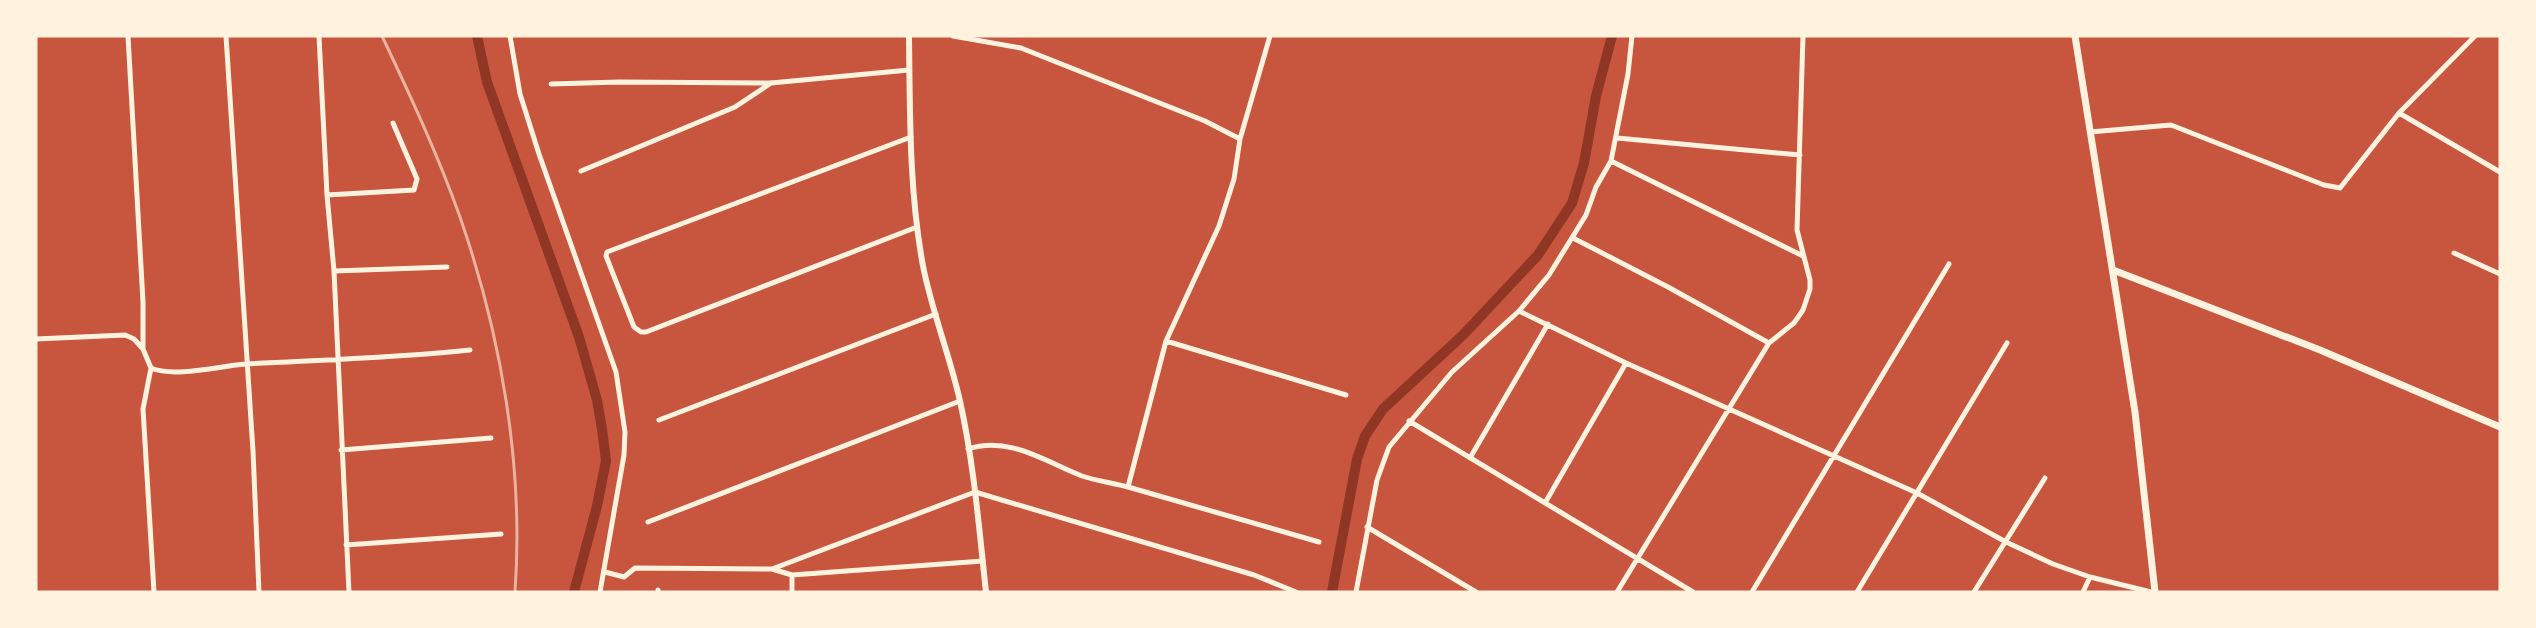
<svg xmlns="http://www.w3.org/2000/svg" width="2536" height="628" viewBox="0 0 2536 628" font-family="Roboto,sans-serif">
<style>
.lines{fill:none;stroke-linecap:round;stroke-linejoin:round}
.canal{stroke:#8f3625;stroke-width:10}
.minor{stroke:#fff3e0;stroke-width:5}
.tertiary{stroke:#fff3e0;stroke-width:6}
.secondary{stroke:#fff3e0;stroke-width:7}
.rail{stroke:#e9b49f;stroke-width:3}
</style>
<rect width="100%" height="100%" fill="#c8553d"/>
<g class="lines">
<!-- canal -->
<path class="canal" d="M477,36L487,82L579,337L597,400L602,429L606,461L597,506L574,592
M1332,592L1357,459L1365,436L1383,409L1463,335L1538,255L1572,203L1584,163L1596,96L1612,36"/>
<!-- minor -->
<path class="minor" d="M128,36L143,302V349L151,368C174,378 220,366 245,364C320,360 395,358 470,350
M226,36L253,451L259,592
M319,36L327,195L334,271L349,592
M510,36L520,94L539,154L616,372L625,432L624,455L600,592
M953,36L1021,48L1205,121L1240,139L1270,36
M551,84L619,82L771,83L909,70
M2399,113L2500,172
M2090,132L2171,125L2324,185L2340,188L2399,113L2475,36
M911,137L607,252L606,256L634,327L641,332H646L917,227
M1617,138L1800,155
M1240,139L1234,179L1219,226L1166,341L1128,487L1319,542
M1611,161L1803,256
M581,171L735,107L771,83
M327,195L414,190L417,179L393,123
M1573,238L1668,287L1769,343
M2454,253L2500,274
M334,271L447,267
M1519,311L1626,363L1917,493L2006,542L2053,564L2090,577L2151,592
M36,339L125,335L134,339L143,349
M1166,341L1346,395
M151,368L143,409L154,592
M659,420L936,314
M1409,421L1693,592
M968,449C1008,435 1046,462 1082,476C1097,481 1113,483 1128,487
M341,450L491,438
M1470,458L1548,324
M1545,503L1626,363
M648,522L960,401
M1367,527L1476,592
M346,545L501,534
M772,569L975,492L1254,575L1296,592
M605,572L624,577L635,568L772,569L792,575
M658,592V590
M792,592V575L983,561
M1356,592L1377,480L1389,447L1452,372L1519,311L1549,275L1586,215L1596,187L1611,161L1628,74L1632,36
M1617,592L1769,343L1794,323L1803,310L1810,289V280L1797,230L1803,36
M1752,592L1949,264
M1857,592L2007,343
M1974,592L2045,478
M2083,592L2090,577"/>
<!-- tertiary -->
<path class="tertiary" d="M909,36C910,112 909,191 923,266C932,312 950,356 960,401C974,464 979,528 986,592"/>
<!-- secondary -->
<path class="secondary" d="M2075,36L2135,412L2155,592
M2113,270L2320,350L2500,427"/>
<!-- rail -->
<path class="rail" d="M382,36C410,95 438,155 460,217C501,335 524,466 515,592"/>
</g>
<!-- border -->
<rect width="2536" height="628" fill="none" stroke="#fff3e0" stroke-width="75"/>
</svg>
